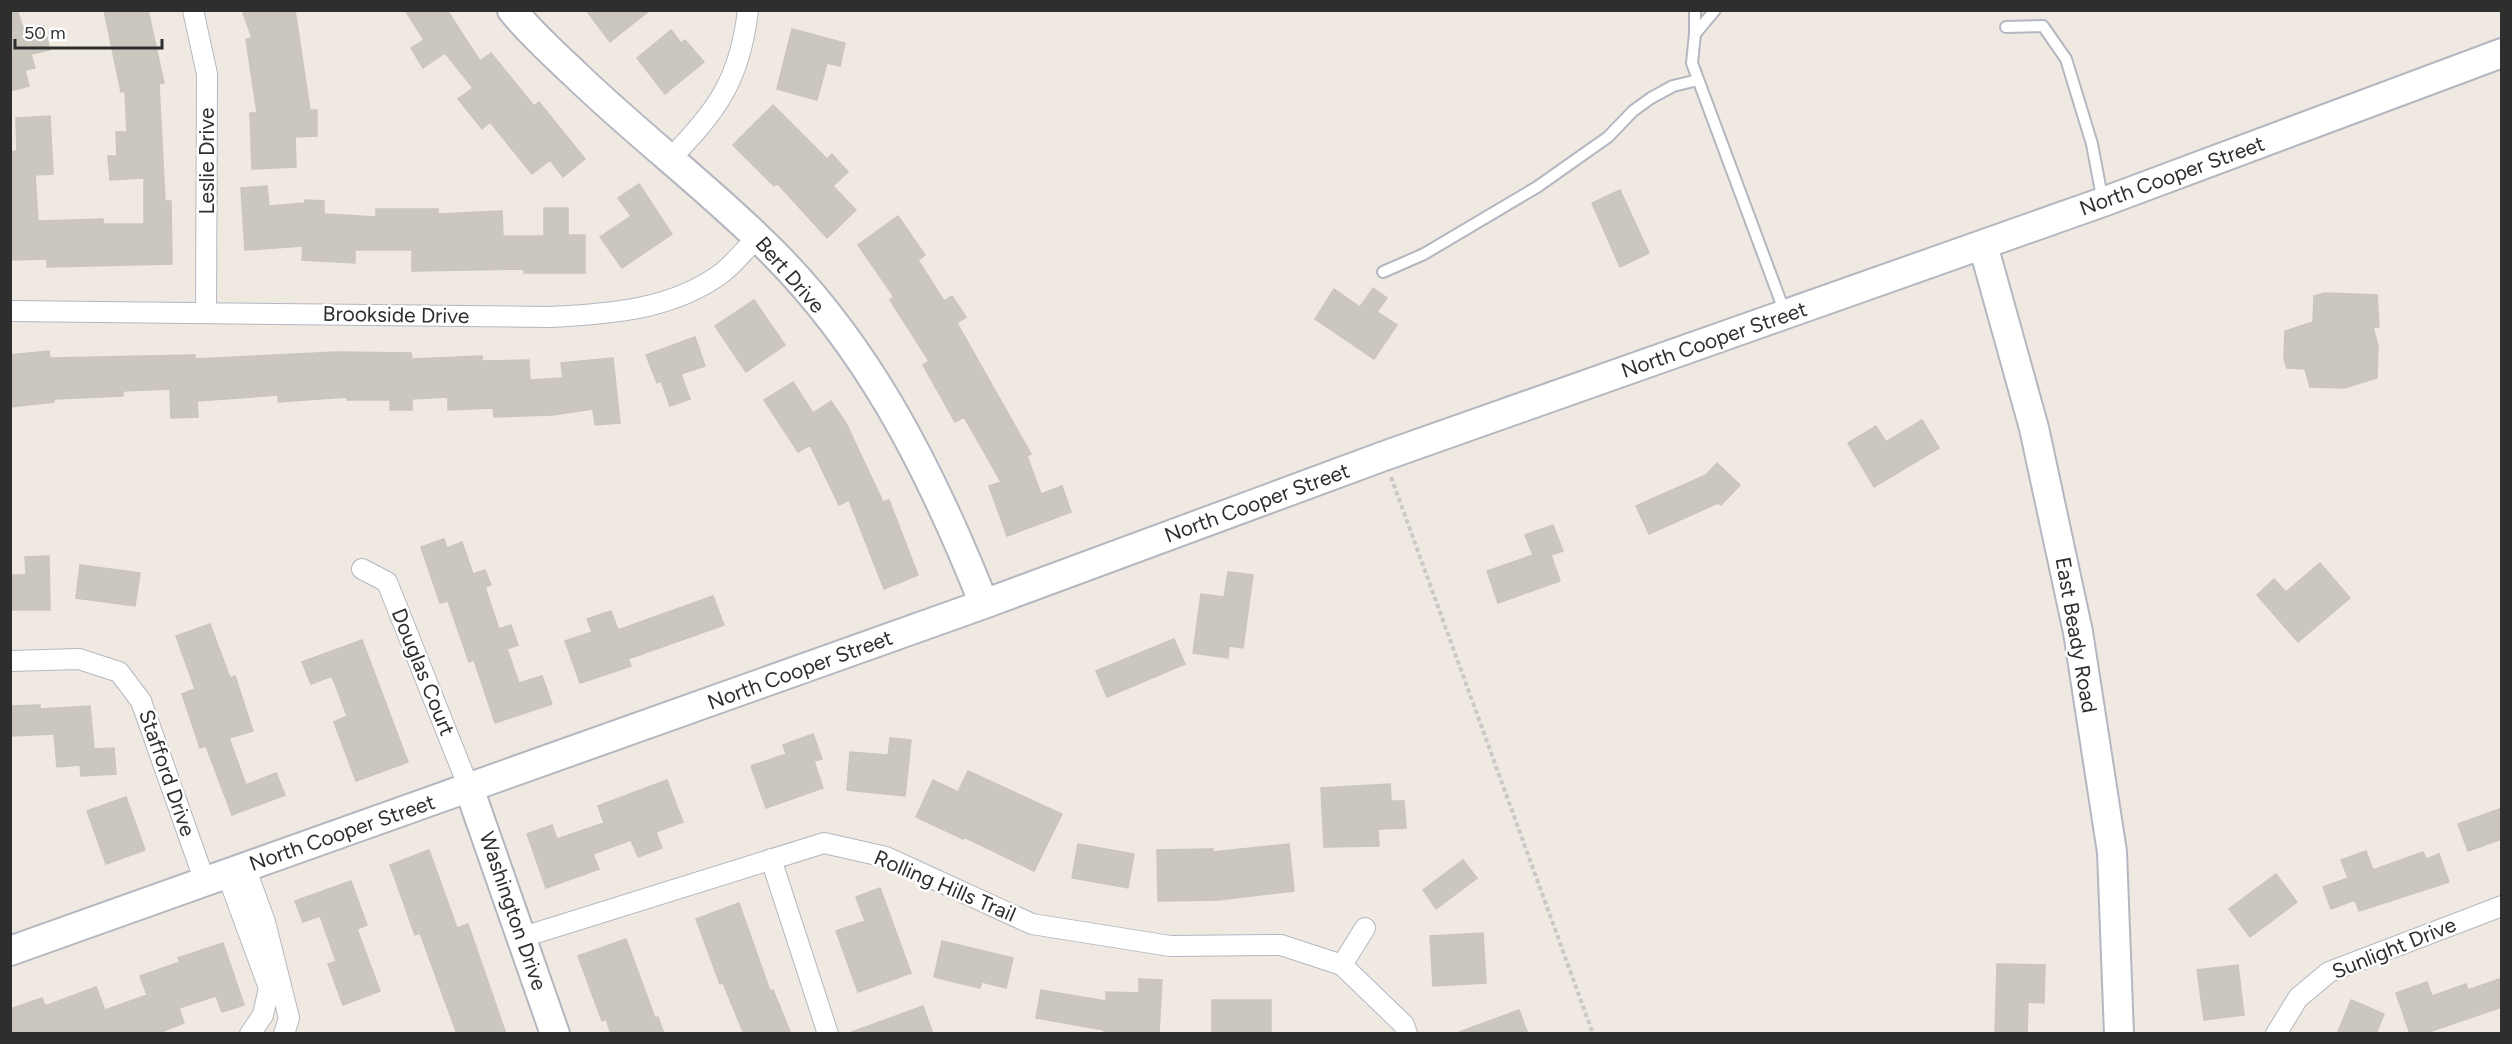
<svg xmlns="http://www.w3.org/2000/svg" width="2512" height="1044" viewBox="0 0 2512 1044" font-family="Figtree,sans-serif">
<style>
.building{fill:#cbc7bf;stroke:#cbc5ba;stroke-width:1.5}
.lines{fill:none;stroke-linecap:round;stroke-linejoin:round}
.lane-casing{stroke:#b4b7c1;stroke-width:14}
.street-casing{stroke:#b4b7c1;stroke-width:22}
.secondary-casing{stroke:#b4b7c1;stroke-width:32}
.path{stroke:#c9c9c9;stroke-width:4;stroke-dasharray:4.5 3;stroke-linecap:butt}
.lane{stroke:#fff;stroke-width:10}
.street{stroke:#fff;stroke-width:20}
.secondary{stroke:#fff;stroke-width:28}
.labels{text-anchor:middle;stroke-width:5;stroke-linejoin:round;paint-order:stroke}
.street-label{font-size:21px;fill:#2e2e2e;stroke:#fff}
</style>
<rect width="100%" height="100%" fill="#efe9e1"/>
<!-- building -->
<path class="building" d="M10,10H17L24,31L44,26L50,50L31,54L35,68L25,70L29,86L10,91Z
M104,10H148L164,83L159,84L165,201H171L172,264L47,267V259L10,260V152L17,151L16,118L50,116L53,174L35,175L38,221L103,219V224H144V178L110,180L108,156H117L116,132H127L125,91L121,92Z
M242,10H295L310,110H317V136L295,137L296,167L252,169L250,113H257L246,39L252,38Z
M405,10H447L480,61L491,53L534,106L539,102L585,159L563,177L550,160L532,174L490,122L482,129L458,99L473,88L445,53L423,68L411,48L424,40Z
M586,10H650L610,42Z
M792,29L845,43L840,66L827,63L817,100L777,89Z
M671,30L681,43L685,40L704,62L665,94L637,58Z
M773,105L827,159L832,154L848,172L833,186L856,210L827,238L777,183L774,186L733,145Z
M639,184L672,234L622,268L600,237L631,216L618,198Z
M267,186L269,206L305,203V200L324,201V214L376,217V209H438V214L502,211L503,236H544V208H568V235H585V273H524V269L412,271V250H355V263L302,260L303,246L245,250L241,188Z
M1620,190L1649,253L1620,267L1592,203Z
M898,216L925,255L918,260L944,301L952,296L966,317L957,323L1031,454L1027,456L1041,494L1062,486L1071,512L1007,536L989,486L1001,482L964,417L955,422L923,365L929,361L890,300L894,297L858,245Z
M1373,288L1387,298L1377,312L1397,325L1374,359L1315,319L1334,289L1360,307Z
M2325,293L2377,295L2379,327H2373L2378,346L2377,378L2344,388L2310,387L2305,369L2287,368L2284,359L2285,331L2313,322L2314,296Z
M754,300L785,345L746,372L715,326Z
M695,337L705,366L681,374L690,399L670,406L661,381L657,383L646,355Z
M49,351L50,358L195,355V359L336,352L411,353L412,359L482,356V361L529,360L530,380L563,378L561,363L613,358L620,423L595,425L593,409L552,415L494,417L493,408L448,410V397L412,399V410H390V400H347V397L278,402V395L197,401L198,417L171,418L170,389L123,391V396L54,399V402L10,407V355Z
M793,382L813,413L831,401L846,423L883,502L889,500L918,575L884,589L849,500L839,505L810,445L798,452L764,400Z
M1922,420L1939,448L1874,487L1848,443L1876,426L1886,442Z
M1717,463L1740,485L1721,505L1718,503L1649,534L1636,506L1706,475Z
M1553,525L1563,551L1551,555L1560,581L1498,603L1487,571L1533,555L1525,535Z
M444,539L447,548L462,542L473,574L485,570L491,585L485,587L499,629L511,625L518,645L507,649L519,683L542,676L552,704L495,723L474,660L469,662L448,601L440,603L421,547Z
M49,556L50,610H10V575H26L25,557Z
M2320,563L2350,598L2298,642L2257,595L2274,579L2286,592Z
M80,565L140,573L135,606L76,598Z
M1228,572L1253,575L1243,648L1229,646L1228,658L1193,653L1201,594L1224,597Z
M713,596L724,625L628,659L631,666L580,683L565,641L592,632L587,619L611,611L618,630Z
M210,624L230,678L235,676L253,731L229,738L246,785L276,773L285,795L232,815L206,746L200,748L182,694L195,689L176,636Z
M1174,639L1185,664L1107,697L1096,671Z
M362,640L408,762L356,781L334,722L347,716L332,676L311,684L302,662Z
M40,705V709L90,706L94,749L114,748L116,774L81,776L80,765L57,767L54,734L10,736V706Z
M813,734L822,759L814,761L823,788L766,808L751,766L786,754L783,745Z
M890,738L911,740L905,796L847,790L850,752L888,755Z
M968,771L1062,814L1034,871L964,837L963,839L916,817L933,780L958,792Z
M667,780L683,822L656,832L662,848L638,857L631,840L593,854L599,869L546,888L527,834L552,825L557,839L604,823L598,806Z
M1390,784L1391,801H1404L1406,828L1378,829L1379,846L1324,847L1321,788Z
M126,797L145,850L106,864L87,811Z
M2502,808V839L2468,851L2458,824Z
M1078,844L1134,854L1128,888L1072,878Z
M1289,844L1294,891L1218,900L1158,901L1157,850L1213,849V852Z
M429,850L457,928L468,924L506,1034H457L420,933L415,935L390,865Z
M2366,851L2373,870L2423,852L2426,859L2439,854L2449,882L2359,911L2355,900L2331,909L2323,887L2348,878L2341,860Z
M1463,860L1477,878L1436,909L1423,890Z
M2276,874L2297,902L2250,937L2229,909Z
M351,881L367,925L357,929L380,991L343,1005L328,964L336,961L320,916L303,922L295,901Z
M880,888L911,973L858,992L836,931L865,921L856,897Z
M739,903L770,991L773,990L791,1034H744L723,983L720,984L696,919Z
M1483,933L1486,983L1433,986L1430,936Z
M626,939L655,1018L658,1017L664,1034H611L606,1019L602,1021L578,956Z
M942,941L1013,958L1006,988L982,982L980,988L934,977Z
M223,943L244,1005L222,1012L216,996L179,1008L184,1023L156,1034H10V1009L42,998L45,1006L96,987L105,1010L147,995L140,976L180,962L178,958Z
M1997,964L2045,965L2044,1003L2028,1002L2027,1034H1995Z
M2238,965L2244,1015L2204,1020L2197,970Z
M2502,978V1007L2423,1034H2410L2396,993L2427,982L2432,996L2466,984L2468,990Z
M1139,979L1162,980L1159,1034L1104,1033V1030L1036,1018L1041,990L1106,1001V992L1139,993Z
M1212,1000H1271V1034H1212Z
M2351,1000L2384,1014L2376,1034H2337Z
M923,1006L933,1034H853L852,1032Z
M1519,1010L1528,1034H1459V1032Z"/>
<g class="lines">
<defs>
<path id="lane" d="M1715,10L1695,34L1692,63L1785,313
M2006,27L2043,26L2066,59L2092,144L2103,202
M1695,34V10
M1383,272L1424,254L1537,187L1608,137L1633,111L1651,98L1673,86L1698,80"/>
<path id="street" d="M193,10L207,74L206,313
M669,160C717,111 740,80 748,10
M10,311L550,317C610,314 672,310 722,273C735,263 746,248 758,237
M362,569L387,582L469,788
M10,661L79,659L119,672L141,701L205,882
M771,859L828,1034
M245,867L265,922L289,1018L284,1034
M227,874L269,988L263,1015L250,1034
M523,937L824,843L886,857L1032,924L1170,946L1281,945L1342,965L1404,1025L1407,1034
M1342,965L1365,928
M2276,1034L2298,998L2329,972L2502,906"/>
<path id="secondary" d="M512,10C531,34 554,54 576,75C634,131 698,180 756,236C865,338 930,468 984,604
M1983,245L2034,428L2078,632L2112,852L2119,1034
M469,788L555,1034
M10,951L984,604L1384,456L2103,202L2502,53"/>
</defs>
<!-- lane casing -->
<use href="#lane" class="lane-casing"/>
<!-- street casing -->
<use href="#street" class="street-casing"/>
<!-- secondary casing -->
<use href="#secondary" class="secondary-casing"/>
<!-- path -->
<path class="path" d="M1391,477L1593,1034"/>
<!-- lane -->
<use href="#lane" class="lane"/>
<!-- street -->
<use href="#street" class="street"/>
<!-- secondary -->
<use href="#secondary" class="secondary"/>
</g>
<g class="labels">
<!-- street labels -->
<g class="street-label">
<text transform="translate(207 161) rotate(-90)" y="7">Leslie Drive</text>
<text transform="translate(2172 176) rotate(-20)" y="7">North Cooper Street</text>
<text transform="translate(790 275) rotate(49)" y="7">Bert Drive</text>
<text transform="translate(396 315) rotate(1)" y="7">Brookside Drive</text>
<text transform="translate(1714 340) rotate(-19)" y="7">North Cooper Street</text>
<text transform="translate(1257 503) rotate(-20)" y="7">North Cooper Street</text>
<text transform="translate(2076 635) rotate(80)" y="7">East Beady Road</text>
<text transform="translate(800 670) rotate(-20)" y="7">North Cooper Street</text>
<text transform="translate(423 672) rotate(68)" y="7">Douglas Court</text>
<text transform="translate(167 773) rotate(71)" y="7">Stafford Drive</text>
<text transform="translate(342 833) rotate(-19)" y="7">North Cooper Street</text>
<text transform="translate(945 886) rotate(23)" y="7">Rolling Hills Trail</text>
<text transform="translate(513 911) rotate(71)" y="7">Washington Drive</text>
<text transform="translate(2394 948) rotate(-22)" y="7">Sunlight Drive</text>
</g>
</g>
<!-- border -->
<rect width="2512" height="1044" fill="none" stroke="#2e2e2e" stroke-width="24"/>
<!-- scale -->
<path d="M15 39v9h147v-9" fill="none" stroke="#2e2e2e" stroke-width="3"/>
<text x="24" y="39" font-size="18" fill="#2e2e2e" stroke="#ffffff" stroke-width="4.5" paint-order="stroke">50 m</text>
</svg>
